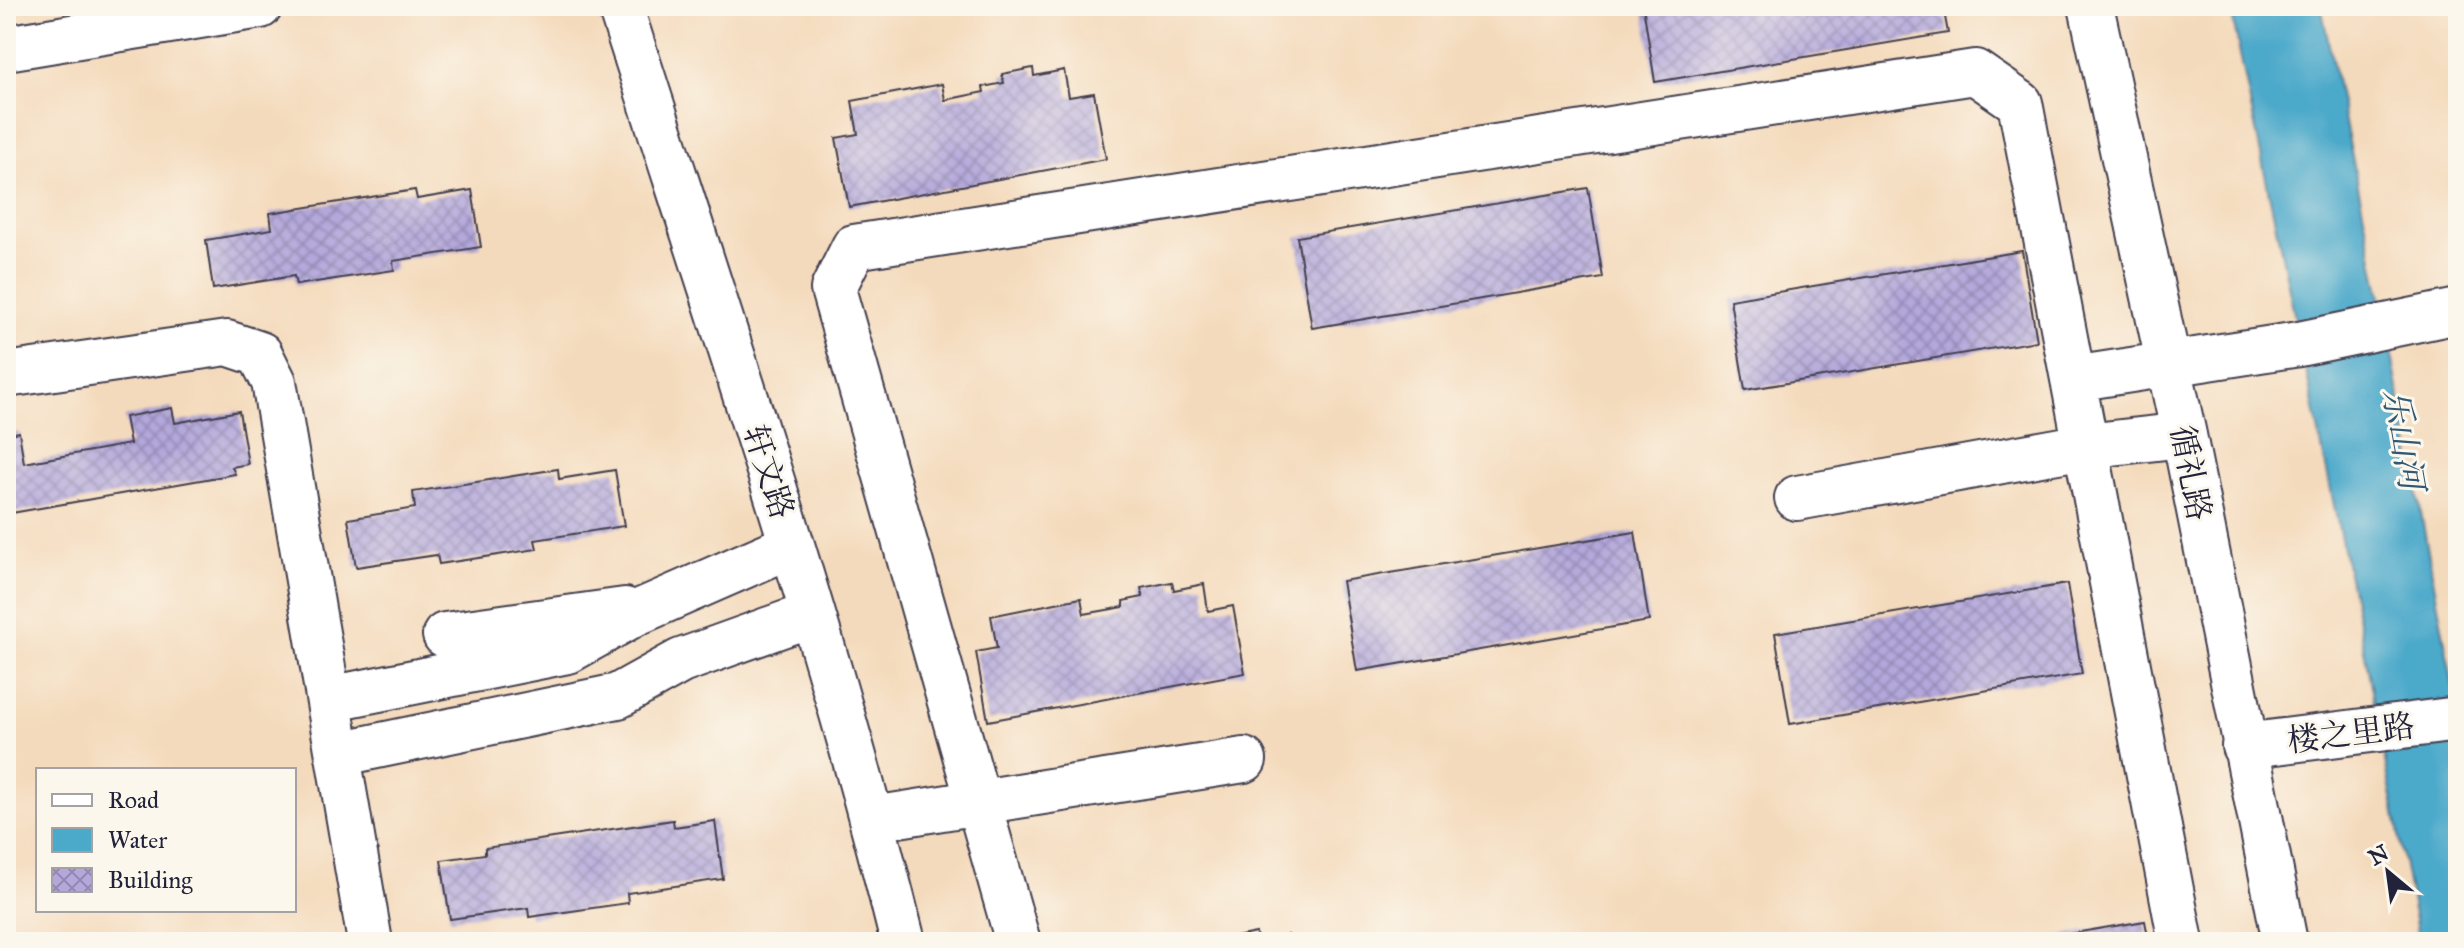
<svg xmlns="http://www.w3.org/2000/svg" width="2464" height="948" viewBox="0 0 2464 948" font-family="'IM FELL Great Primer','Noto Serif SC',serif">
<style>
.water{fill:#4ba9ca;stroke:#366682;stroke-width:2}
.building{fill:url(#building-cross-hatch)}
.lines{fill:none;stroke-linecap:round;stroke-linejoin:round}
.minor-casing{stroke:#423e4e;stroke-width:48}
.minor{stroke:#fff;stroke-width:44}
.labels{text-anchor:middle;stroke-width:6;stroke-linejoin:round;paint-order:stroke}
.street-label{font-size:32px;fill:#22223b;stroke:#fbf7ec}
.water-label{font-size:34px;font-style:italic;fill:#325874;stroke:#fbf7ec}
</style>
<defs>
<pattern id="building-cross-hatch" width="8" height="8" patternUnits="userSpaceOnUse" patternTransform="scale(2)"><rect width="8" height="8" fill="#b4a8db"/><path d="M0 0l8 8M0 8l8-8" fill="none" stroke="#9288b3"/></pattern>
</defs>
<rect width="100%" height="100%" fill="#fbf7ec"/>
<filter id="ink" filterUnits="userSpaceOnUse"><feTurbulence type="fractalNoise" baseFrequency=".0125" numOctaves="2"/><feDisplacementMap in="SourceGraphic" scale="16" xChannelSelector="R" yChannelSelector="G"/><feConvolveMatrix kernelMatrix="1 2 1 2 8 2 1 2 1" color-interpolation-filters="sRGB"/></filter>
<filter id="wash" filterUnits="userSpaceOnUse"><feTurbulence type="fractalNoise" baseFrequency=".006" numOctaves="4" result="noise"/><feDisplacementMap in="SourceGraphic" scale="32" xChannelSelector="R" yChannelSelector="G"/><feGaussianBlur stdDeviation="1.8" result="paint"/><feColorMatrix in="noise" values="0 0 0 0 0 0 0 0 0 0 0 0 0 0 0 0 0 1.4 0 .05"/><feComposite in="paint" operator="in"/></filter>
<g filter="url(#wash)">
<rect width="100%" height="100%" fill="#f4dabc"/>
<!-- water -->
<path class="water" d="M2230,6H2321L2383,307L2458,713V942H2419L2366,659Z"/>
<g id="blocks">
<!-- building -->
<path class="building" d="M1643,6H1943L1948,33L1655,82Z
M1033,68L1034,76L1064,70L1069,97L1094,93L1106,159L849,207L836,138L858,134L852,101L942,84L945,100L984,92L983,87L1004,83L1002,74Z
M1588,188L1603,278L1312,328L1297,237Z
M415,190L417,199L472,190L481,247L393,261L394,270L296,285L294,276L213,289L206,240L272,229L270,213Z
M2022,251L2037,341L1745,390L1730,300Z
M172,408L175,423L239,411L248,464L232,467L235,474L6,514V435L19,432L24,463L130,444L125,417Z
M558,469L559,479L615,470L624,526L535,540L537,549L439,564L437,555L356,567L348,519L415,508L413,492Z
M1635,532L1649,621L1357,671L1342,581Z
M1172,582L1174,590L1204,584L1208,611L1233,606L1245,673L988,721L976,652L997,648L991,616L1081,598L1084,614L1124,607L1123,601L1143,597L1141,588Z
M2067,584L2082,674L1790,724L1775,633Z
M673,820L674,827L715,821L723,879L627,893L628,903L529,917L528,908L450,919L441,860L485,854V848Z
M2145,921L2149,942H2033V940Z
M1256,933L1257,940L1288,935L1289,942H1226L1225,939Z"/>
</g>
</g>
<g filter="url(#ink)">
<use href="#blocks" fill-opacity="0" stroke="#423e4e" stroke-width="2"/>
<g class="lines">
<defs>
<path id="minor" d="M620,6C719,316 825,626 903,942
M2091,6L2184,435L2285,942
M6,48L260,6
M6,375L227,343L260,354L274,382L370,942
M2073,379L2299,344L2458,311
M1797,498L2085,446L2184,435
M445,635L625,610
M329,699L568,651L634,614L792,545
M2244,746L2458,719
M338,754L618,696L681,661L812,614
M873,819L1244,760
M1018,942L833,289L854,247L1975,72L2020,103L2181,942"/>
</defs>
<!-- minor casing -->
<use href="#minor" class="minor-casing"/>
<!-- minor -->
<use href="#minor" class="minor"/>
</g>
</g>
<g class="labels">
<!-- street labels -->
<g class="street-label">
<text transform="translate(769 472) rotate(72)" y="11">轩文路</text>
<text transform="translate(2191 473) rotate(79)" y="11">循礼路</text>
<text transform="translate(2351 733) rotate(-7)" y="11">楼之里路</text>
</g>
<!-- water labels -->
<g class="water-label">
<text transform="translate(2404 439) rotate(80)" y="12">乐山河</text>
</g>
</g>
<!-- margin -->
<rect width="2464" height="948" fill="none" stroke="#fbf7ec" stroke-width="32"/>
<!-- legend -->
<rect x="36" y="768" width="260" height="144" fill="#fbf7ec" stroke="#a4a2a5" stroke-width="2"/>
<rect x="52" y="794" width="40" height="12" fill="#ffffff" stroke="#a4a2a5" stroke-width="2"/>
<text x="108" y="808" font-size="24" fill="#22223b">Road</text>
<rect x="52" y="828" width="40" height="24" fill="#4ba9ca" stroke="#a4a2a5" stroke-width="2"/>
<text x="108" y="848" font-size="24" fill="#22223b">Water</text>
<rect x="52" y="868" width="40" height="24" fill="url(#building-cross-hatch)" stroke="#a4a2a5" stroke-width="2"/>
<text x="108" y="888" font-size="24" fill="#22223b">Building</text>
<!-- north arrow -->
<g transform="translate(2388 872) rotate(331)" stroke="#fbf7ec" stroke-width="6" paint-order="stroke">
<path d="M0-6L14 30L0 20L-14 30Z" fill="#22223b"/>
<text y="-12" font-size="22" font-weight="bold" text-anchor="middle" fill="#22223b">N</text>
</g>
</svg>
